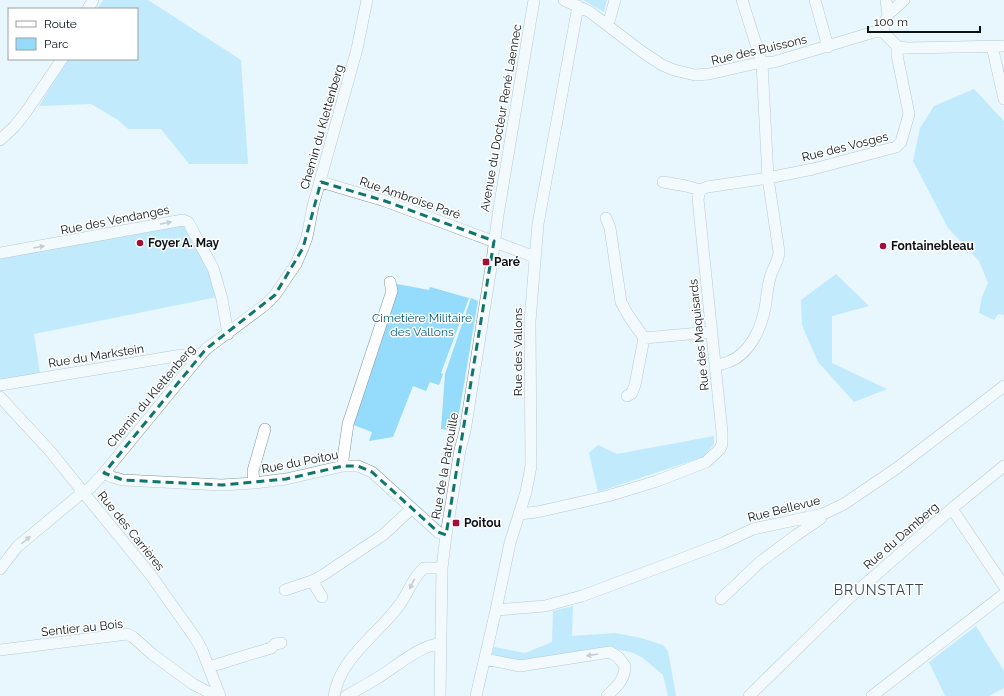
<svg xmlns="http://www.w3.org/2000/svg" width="1004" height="696" viewBox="0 0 1004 696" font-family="Raleway,sans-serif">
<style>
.green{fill:#94dbfc}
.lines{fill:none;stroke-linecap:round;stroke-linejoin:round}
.minor-casing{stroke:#8196a1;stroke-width:12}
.minor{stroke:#fff;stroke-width:11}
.oneway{fill:#9da1a2}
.marked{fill:none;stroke:#0f766e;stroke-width:3;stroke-dasharray:8 5;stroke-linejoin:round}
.poi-dot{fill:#a60c36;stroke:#fff;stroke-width:1.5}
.labels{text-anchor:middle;stroke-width:3;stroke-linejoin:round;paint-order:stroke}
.street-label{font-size:12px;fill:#0b1316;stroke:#fff}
.poi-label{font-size:12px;font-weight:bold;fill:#0b1316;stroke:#fff;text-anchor:start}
.park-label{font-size:12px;fill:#035c79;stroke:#fff}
.quarter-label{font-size:14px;letter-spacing:1px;fill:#364953;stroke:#fff}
</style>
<rect width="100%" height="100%" fill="#e8f6fd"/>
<!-- green -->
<path class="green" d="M103,0H148L241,60L248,164H189L161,129H128L118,120L91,104L39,106L67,59H137V9H97Z
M583,0H607L604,12Z
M974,89L1004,121V315L998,314L994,320L979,313L982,297L988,283L979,261L948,228L913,161L920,128L934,106Z
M182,223L207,263L217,297L34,334L40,373L2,380L0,379V256Z
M836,274L869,306L832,316V363L887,389L854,402L818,362L802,325L801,300Z
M397,284L429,290L430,287L469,298L441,373L443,374L439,385L430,382L426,391L413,386L393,437L369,441L372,432L351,424L374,359Z
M471,298L478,301L456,431L441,429L445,374Z
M714,436V444L703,457L598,492L589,453L598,445L617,454Z
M573,606L572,636L615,633L641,638L663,645L668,651L676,696H668L663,675L643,658L631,652L608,648L517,663L491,656L494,647L525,653L552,642L553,611Z
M976,626L1004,671V688L989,696H945L929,662Z"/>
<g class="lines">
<defs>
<path id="minor" d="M564,0L590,12L641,51L662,65L674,70L695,75L709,74L753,64L774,62L874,32H883
M815,0L828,47
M88,9L93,0
M888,12L892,11L904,0
M607,24L610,18L615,0
M883,32L898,47L908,48L1004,46
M883,32L884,24L888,15L886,0
M992,46L1004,99
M0,140L14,127L26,112L62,59
M321,182L385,201L535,257
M663,182L686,186L700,190
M606,218L610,228L621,302L628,315L644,338L711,332
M0,253L183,220L188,222L213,268L222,299L228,334
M715,365C719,364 724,364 728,362C749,355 761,329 765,308C767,298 767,288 770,278C772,268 778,264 779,252L768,178L813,169L896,147L901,142L909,114L897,55L898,47
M0,385L182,355L195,362
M627,396L632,393L635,385L644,338
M0,397L50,451L83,492L150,574L196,639L202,650L220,696
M343,466V459L348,424L392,291L390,282
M104,473L112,477L123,480L222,485L254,483L286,479L343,466H358L372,472L438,532L446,535
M254,483L253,471L265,429
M952,509L1004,586
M519,514L537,512L608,496L657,481L706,462L720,449L722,444V432L698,199L700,190L707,187L768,178L762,63L742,0
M0,569L17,547L83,492L90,488L104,473L195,362L206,349L265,305L275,295L296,264L303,248L307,237L313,206L357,49L367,0
M312,581L322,597
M285,590L312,581L323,575L383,535L411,509
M721,599L760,562L795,536L820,519L822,516
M496,610L545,606L582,596L684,558L723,543L753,529L823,514L844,504L897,468L1004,386
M0,650L127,634L133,637L152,654L193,684L212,694L219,693
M485,659L520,666L610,652L618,657L625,666C625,680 616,687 607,696
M209,667L271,648L275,644L281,643
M334,696C340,657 379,634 400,604C409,592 412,578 424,568H442
M346,696C357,690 368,684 379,677C394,668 423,643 441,644
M440,696L442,568L446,535L460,450L465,431L492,261L498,215L534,0
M476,696L496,610L510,543L526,492L531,466L530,321L538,224L578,6
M749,696L848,599L955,506L1004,466
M872,696L1004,594"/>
</defs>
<!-- minor casing -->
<use href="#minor" class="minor-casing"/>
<!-- minor -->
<use href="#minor" class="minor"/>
</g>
<!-- one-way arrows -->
<defs><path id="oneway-solid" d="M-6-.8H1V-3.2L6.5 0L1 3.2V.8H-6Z"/></defs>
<g class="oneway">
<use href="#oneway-solid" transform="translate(166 223) rotate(-11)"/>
<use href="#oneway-solid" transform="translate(39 247) rotate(-10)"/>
<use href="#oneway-solid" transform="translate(26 540) rotate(-40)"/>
<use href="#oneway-solid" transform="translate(412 584) rotate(116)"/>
<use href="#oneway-solid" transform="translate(592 655) rotate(171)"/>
</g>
<!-- marked area -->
<path d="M0 0H1004V696H0ZM321,182L385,201L494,241L446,535L438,532L372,472L358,466H343L286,479L222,485L123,480L104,473L206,349L275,295L303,248Z" fill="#e8f6fd" fill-opacity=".55" fill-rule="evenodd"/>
<path class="marked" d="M321,182L385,201L494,241L446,535L438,532L372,472L358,466H343L286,479L222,485L123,480L104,473L206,349L275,295L303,248Z"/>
<!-- markers -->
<g class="poi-dot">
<circle cx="140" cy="243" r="4"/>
<circle cx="883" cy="246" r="4"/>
<rect x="482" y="258" width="8" height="8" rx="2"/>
<rect x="452" y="519" width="8" height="8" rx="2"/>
</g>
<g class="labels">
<!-- street labels -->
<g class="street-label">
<text transform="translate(759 50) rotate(-13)" y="4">Rue des Buissons</text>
<text transform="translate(501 118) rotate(-80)" y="4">Avenue du Docteur René Laennec</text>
<text transform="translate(322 127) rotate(-74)" y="4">Chemin du Klettenberg</text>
<text transform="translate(845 147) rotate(-14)" y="4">Rue des Vosges</text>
<text transform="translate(410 198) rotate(19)" y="4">Rue Ambroise Paré</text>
<text transform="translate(115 220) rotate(-11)" y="4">Rue des Vendanges</text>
<text transform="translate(699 335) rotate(-96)" y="4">Rue des Maquisards</text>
<text transform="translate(518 352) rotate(-90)" y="4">Rue des Vallons</text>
<text transform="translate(96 356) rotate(-9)" y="4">Rue du Markstein</text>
<text transform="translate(151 396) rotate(-50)" y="4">Chemin du Klettenberg</text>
<text transform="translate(300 462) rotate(-11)" y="4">Rue du Poitou</text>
<text transform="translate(445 466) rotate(-80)" y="4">Rue de la Patrouille</text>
<text transform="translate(784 509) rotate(-14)" y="4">Rue Bellevue</text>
<text transform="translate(131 531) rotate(51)" y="4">Rue des Carrières</text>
<text transform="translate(901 536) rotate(-41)" y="4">Rue du Damberg</text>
<text transform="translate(82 628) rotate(-6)" y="4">Sentier au Bois</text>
</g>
<!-- poi labels -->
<g class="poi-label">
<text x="148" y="247">Foyer A. May</text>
<text x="891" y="250">Fontainebleau</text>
<text x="494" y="266">Paré</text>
<text x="464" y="527">Poitou</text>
</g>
<!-- park labels -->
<g class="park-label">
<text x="422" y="322">Cimetière Militaire<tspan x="422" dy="14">des Vallons</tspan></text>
</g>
<!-- quarter labels -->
<g class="quarter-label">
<text x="879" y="595">BRUNSTATT</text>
</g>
</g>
<!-- legend -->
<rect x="8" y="8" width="130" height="52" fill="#ffffff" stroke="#9da1a2"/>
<rect x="16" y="21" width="20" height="6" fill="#ffffff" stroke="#9da1a2"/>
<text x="44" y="28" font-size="12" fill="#0b1316">Route</text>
<rect x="16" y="38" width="20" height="12" fill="#94dbfc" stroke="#9da1a2"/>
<text x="44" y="48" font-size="12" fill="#0b1316">Parc</text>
<!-- scale -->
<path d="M868 26v6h112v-6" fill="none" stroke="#0b1316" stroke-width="2"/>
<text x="874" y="26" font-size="12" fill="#0b1316" stroke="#ffffff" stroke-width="3" paint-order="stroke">100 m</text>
</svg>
